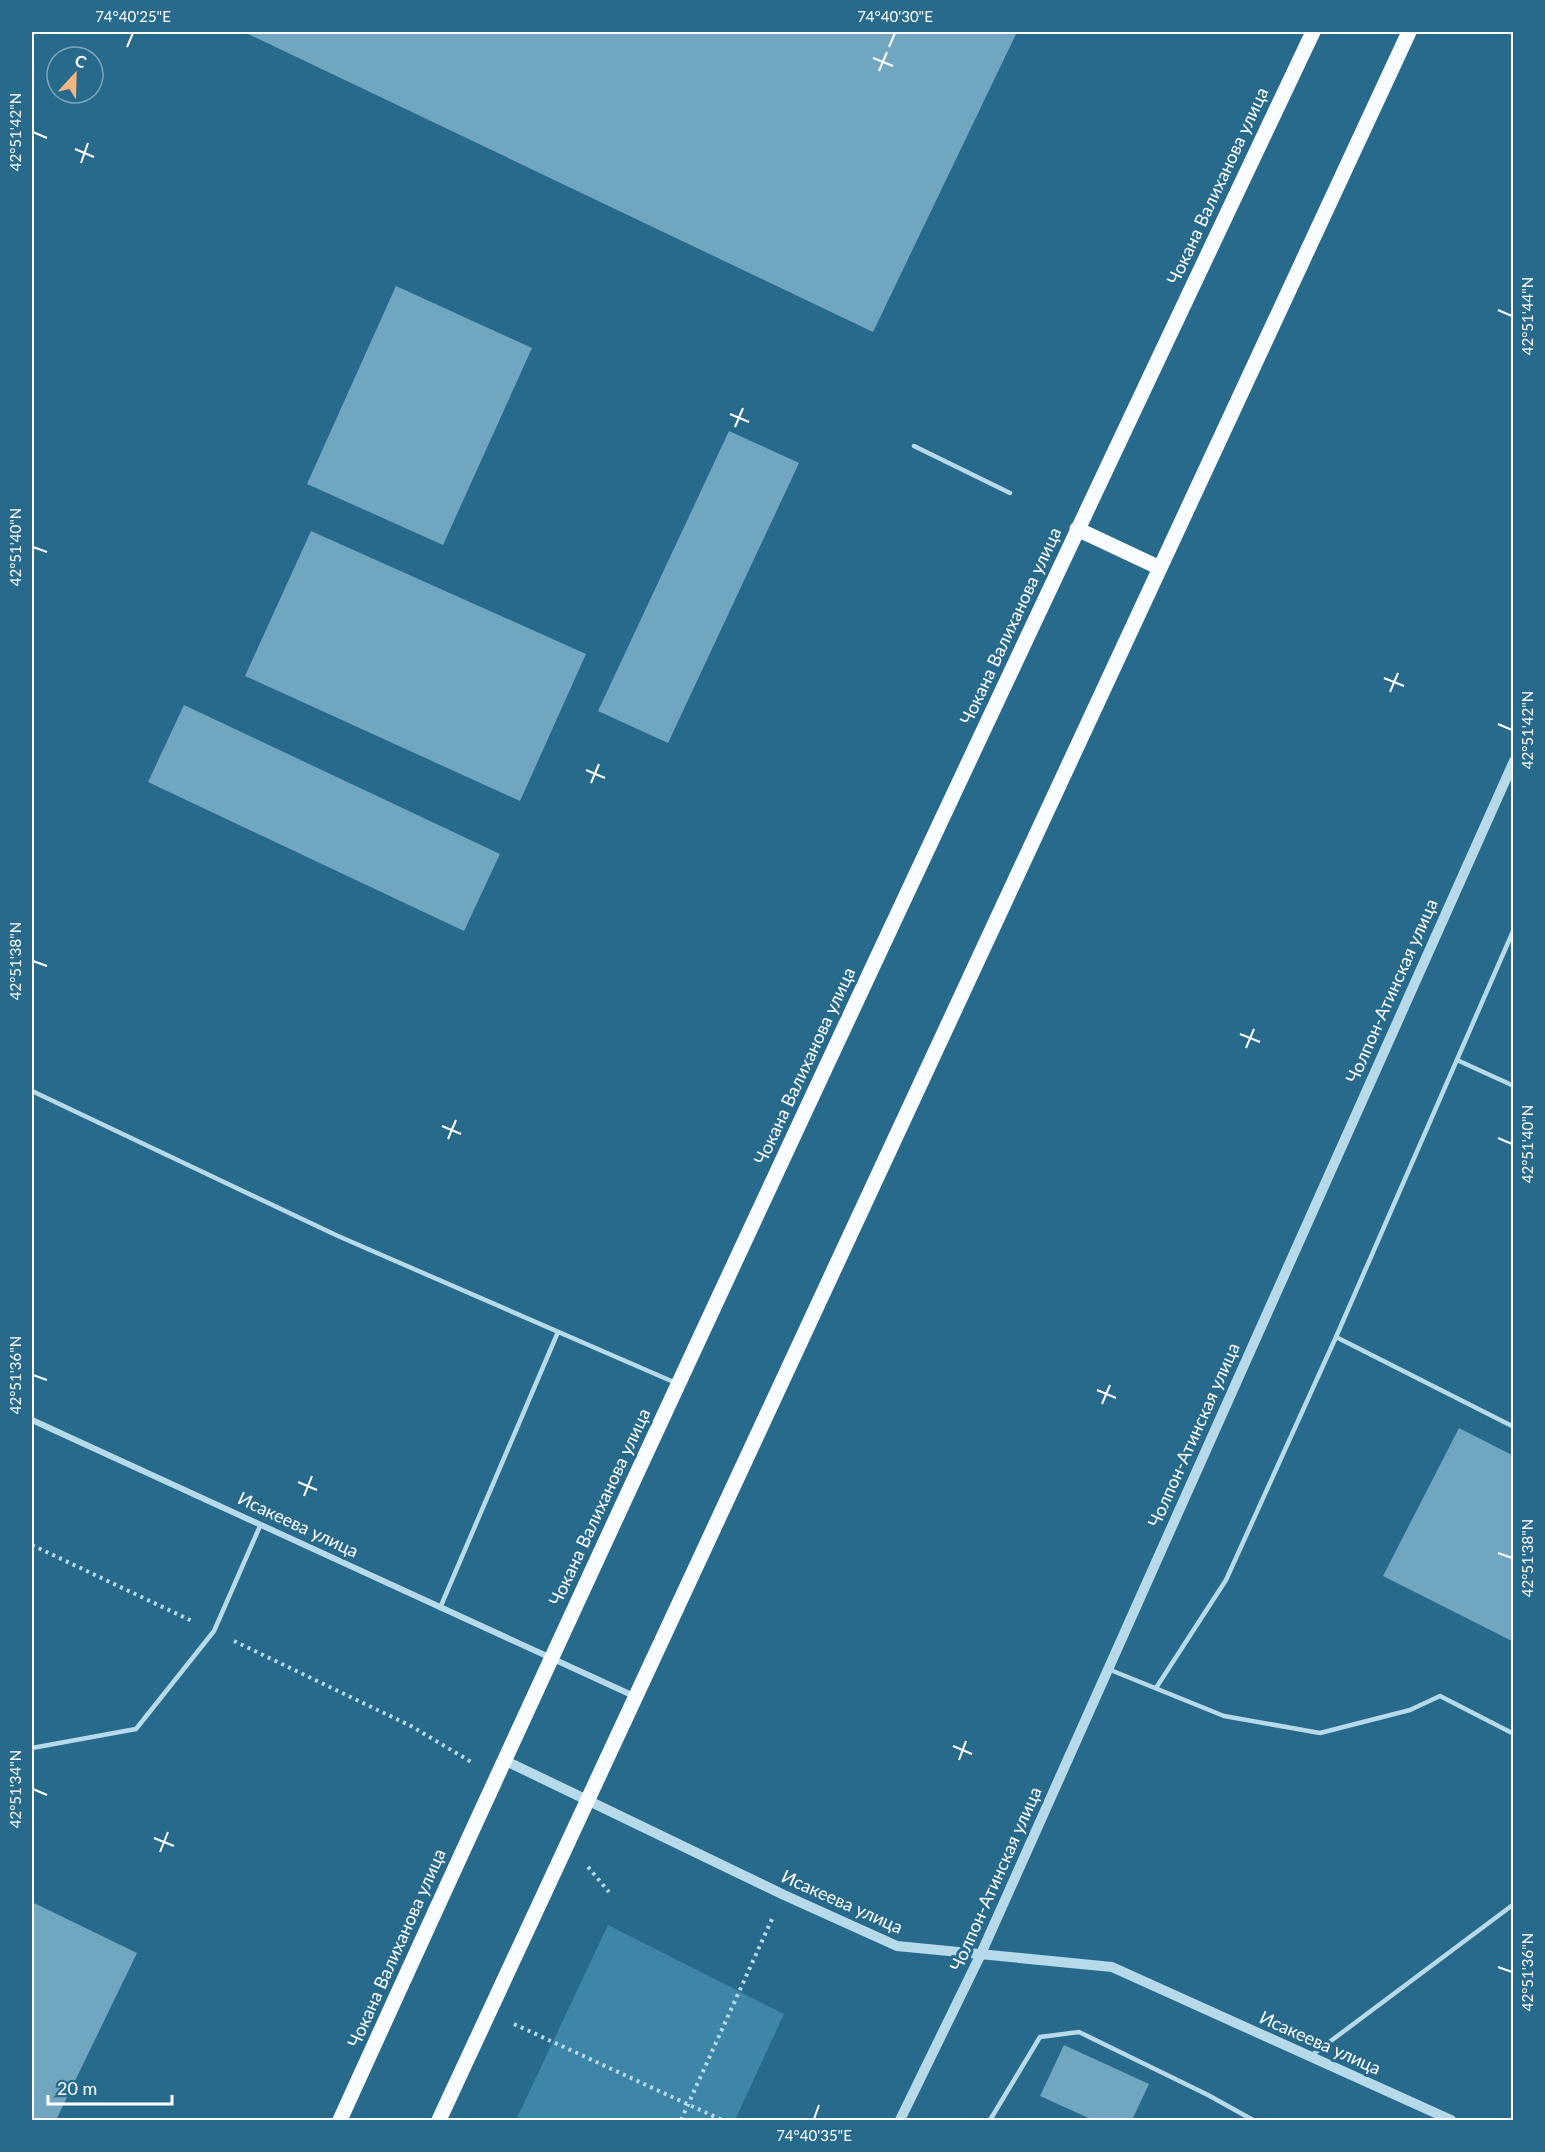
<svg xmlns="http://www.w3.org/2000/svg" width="1545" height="2152" viewBox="0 0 1545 2152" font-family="Lato,sans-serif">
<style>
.green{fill:#3d86a8}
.building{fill:#70a6c0}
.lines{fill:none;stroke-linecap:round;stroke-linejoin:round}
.path{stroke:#b7daea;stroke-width:4;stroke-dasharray:3 4.5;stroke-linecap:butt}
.service{stroke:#b7daea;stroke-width:4.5}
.minor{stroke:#b7daea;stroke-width:6}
.tertiary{stroke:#b7daea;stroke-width:10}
.primary{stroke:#fafdff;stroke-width:15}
.ticks{fill:none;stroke:#fff;stroke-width:2}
.labels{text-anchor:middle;stroke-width:6;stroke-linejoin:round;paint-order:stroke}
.street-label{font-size:18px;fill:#fff;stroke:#286a8c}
.neatline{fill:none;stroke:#fff;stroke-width:2}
.ticks-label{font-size:15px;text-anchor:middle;fill:#fff}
</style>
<rect width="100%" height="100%" fill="#286a8c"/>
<!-- green -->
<path class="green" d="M608,1925L784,2014L735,2120H516Z"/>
<!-- building -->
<path class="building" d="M244,32H1017L873,332Z
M396,286L532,348L443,545L307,484Z
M729,431L799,463L668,743L598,711Z
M311,531L586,654L520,801L245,676Z
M184,705L500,854L464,931L148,782Z
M1459,1428L1514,1456V1642L1383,1576Z
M32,1902L137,1953L56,2120H32Z
M1064,2045L1149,2084L1132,2120H1093L1040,2096Z"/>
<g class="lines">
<!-- path -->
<path class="path" d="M32,1545L192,1621
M234,1641L411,1726L473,1763
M588,1867L609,1892
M514,2024L722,2120
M681,2120L772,1919"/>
<!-- service -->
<path class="service" d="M914,446L1010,493
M1457,1060L1514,1086
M32,1091L338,1236L676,1383
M1336,1337L1514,1427
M440,1608L558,1332
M1108,1669L1224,1716L1320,1733L1410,1710L1440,1696L1514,1734
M1156,1688L1226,1580L1336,1337L1514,929
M32,1748L136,1729L214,1631L260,1526
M1312,2055L1514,1904
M990,2120L1040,2037L1079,2032L1208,2095L1253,2120"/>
<!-- minor -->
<path class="minor" d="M32,1420L634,1696"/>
<!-- tertiary -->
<path class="tertiary" d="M504,1760L784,1895L897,1946L1112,1967L1451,2120
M900,2120L980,1956L1514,761"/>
<!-- primary -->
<path class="primary" d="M1077,529L1160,568
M340,2120C658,1421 984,726 1313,32
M439,2120L1409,32"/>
</g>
<!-- ticks -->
<path class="ticks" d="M127,47L133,33M889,47L895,33M873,58L893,66M879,71L887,52M33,132L47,138M75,149L94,157M81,163L88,143M1498,310L1512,316M730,414L749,422M735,427L743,408M33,547L47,552M1384,678L1404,686M1390,692L1398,673M1498,724L1512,730M586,770L605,778M591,783L599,764M33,961L47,966M1240,1034L1260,1042M1246,1048L1254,1029M442,1126L461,1134M1498,1138L1512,1144M448,1139L456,1120M33,1375L47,1380M1097,1390L1116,1398M1102,1404L1110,1385M298,1482L317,1490M304,1496L312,1476M1498,1553L1512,1558M953,1746L972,1754M959,1760L966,1741M33,1789L47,1795M154,1838L174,1846M160,1852L168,1832M1498,1967L1512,1972M814,2119L819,2105"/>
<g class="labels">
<!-- street labels -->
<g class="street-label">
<text transform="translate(1218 186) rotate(-65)" y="6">Чокана Валиханова улица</text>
<text transform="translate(1011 626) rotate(-65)" y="6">Чокана Валиханова улица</text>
<text transform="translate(1392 991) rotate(-66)" y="6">Чолпон-Атинская улица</text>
<text transform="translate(805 1066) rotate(-65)" y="6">Чокана Валиханова улица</text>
<text transform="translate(1194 1435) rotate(-66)" y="6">Чолпон-Атинская улица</text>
<text transform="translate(600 1507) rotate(-65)" y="6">Чокана Валиханова улица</text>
<text transform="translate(298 1525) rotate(25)" y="6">Исакеева улица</text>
<text transform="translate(996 1879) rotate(-66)" y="6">Чолпон-Атинская улица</text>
<text transform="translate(842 1902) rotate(24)" y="6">Исакеева улица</text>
<text transform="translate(397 1948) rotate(-66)" y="6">Чокана Валиханова улица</text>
<text transform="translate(1320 2043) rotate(24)" y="6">Исакеева улица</text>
</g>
</g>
<!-- border -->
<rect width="1545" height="2152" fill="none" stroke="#286a8c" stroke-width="66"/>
<!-- north arrow -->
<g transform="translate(75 75) rotate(22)"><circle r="28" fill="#286a8c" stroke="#7ea6ba" stroke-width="1.5"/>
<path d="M0-4.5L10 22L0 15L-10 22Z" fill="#f2b67e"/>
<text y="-9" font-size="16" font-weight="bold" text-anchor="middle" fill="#ffffff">С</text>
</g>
<!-- scale -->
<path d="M48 2095v9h124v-9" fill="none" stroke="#ffffff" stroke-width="3"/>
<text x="57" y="2095" font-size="18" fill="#ffffff" stroke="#286a8c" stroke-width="4.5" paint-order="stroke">20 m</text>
<rect x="33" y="33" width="1479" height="2086" class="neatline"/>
<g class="ticks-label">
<text x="133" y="22">74°40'25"E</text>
<text x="895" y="22">74°40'30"E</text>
<text transform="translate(16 132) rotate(-90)" y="5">42°51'42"N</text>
<text transform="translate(1528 316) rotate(-90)" y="5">42°51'44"N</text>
<text transform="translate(16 547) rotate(-90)" y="5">42°51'40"N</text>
<text transform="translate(1528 730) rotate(-90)" y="5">42°51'42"N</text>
<text transform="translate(16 961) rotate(-90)" y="5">42°51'38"N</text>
<text transform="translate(1528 1144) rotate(-90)" y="5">42°51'40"N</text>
<text transform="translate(16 1375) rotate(-90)" y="5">42°51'36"N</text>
<text transform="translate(1528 1558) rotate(-90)" y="5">42°51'38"N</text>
<text transform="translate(16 1789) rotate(-90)" y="5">42°51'34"N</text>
<text transform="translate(1528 1972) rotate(-90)" y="5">42°51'36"N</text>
<text x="814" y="2141">74°40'35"E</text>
</g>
</svg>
